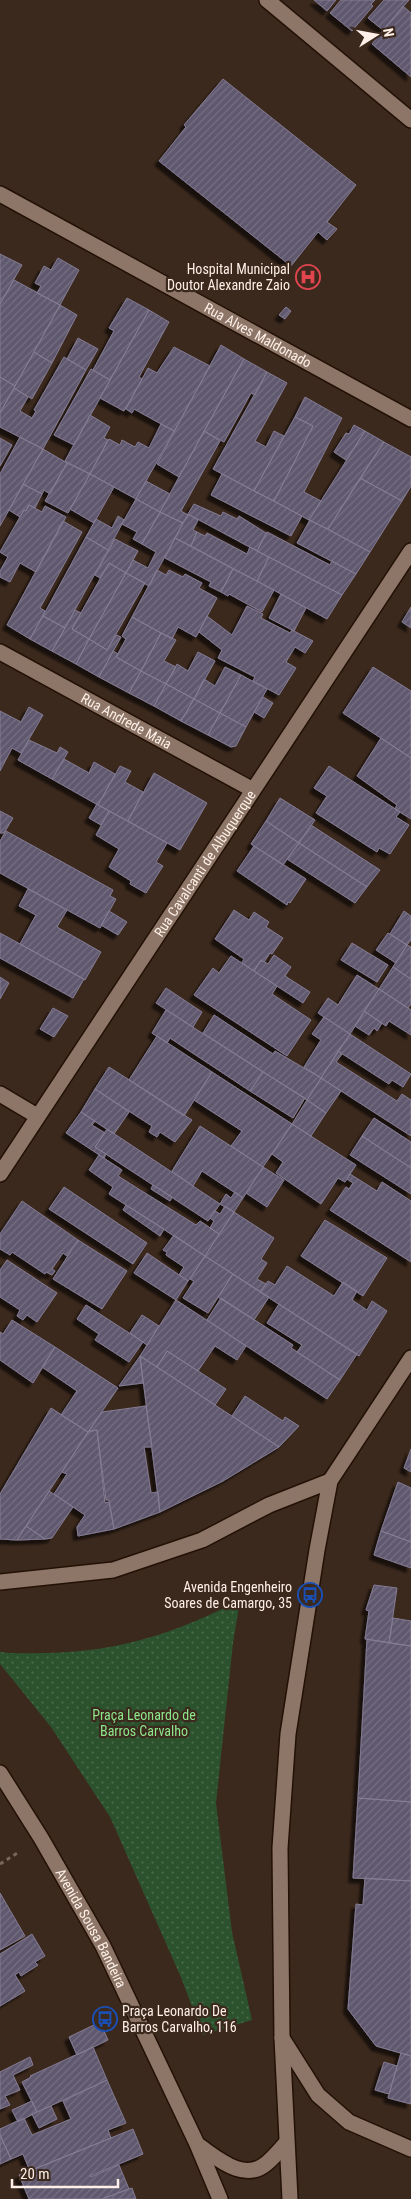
<svg xmlns="http://www.w3.org/2000/svg" width="411" height="2199" viewBox="0 0 411 2199" font-family="'Roboto Condensed',sans-serif">
<style>
.park{fill:url(#park-dots)}
.building{fill:url(#building-hatch);stroke:#847c94;filter:url(#shadow)}
.lines{fill:none;stroke-linecap:round;stroke-linejoin:round}
.minor-casing{stroke:#231106;stroke-width:18}
.path{stroke:#78675c;stroke-width:3;stroke-dasharray:4 4;stroke-linecap:butt}
.minor{stroke:#8d7668;stroke-width:15}
.labels{text-anchor:middle;stroke-width:4.5;stroke-linejoin:round;paint-order:stroke}
.poi-label{font-size:14px;fill:#fef0e8;stroke:#3c291d;text-anchor:end}
.street-label{font-size:14px;fill:#fef0e8;stroke:#3c291d}
.park-label{font-size:14px;fill:#8ce78d;stroke:#3c291d}
</style>
<defs>
<pattern id="park-dots" width="8" height="8" patternUnits="userSpaceOnUse" patternTransform="scale(1.25)"><rect width="8" height="8" fill="#2b522c"/><path d="M2 2h.1M6 6h.1" fill="none" stroke="#4b6b4b" stroke-width="1.8" stroke-linecap="round"/></pattern>
<pattern id="building-hatch" width="6" height="6" patternUnits="userSpaceOnUse" patternTransform="scale(1.25)"><rect width="6" height="6" fill="#5f586e"/><path d="M-1 1l2-2M0 6l6-6M5 7l2-2" fill="none" stroke="#777083"/></pattern>
<filter id="shadow"><feDropShadow dx="-4.5" dy="4.5" stdDeviation="1" flood-color="#0009"/></filter>
</defs>
<rect width="100%" height="100%" fill="#3c291d"/>
<!-- park -->
<path class="park" d="M240,1600L233,1643L216,1803L232,1932L252,2020L203,2035L180,1975L110,1817L51,1727L0,1664V1652C15,1654 30,1653 46,1653C117,1652 177,1633 240,1600Z"/>
<!-- building -->
<path class="building" d="M314,0H336L327,11Z
M341,0H375L371,4L373,6L352,31L330,13Z
M384,0H409L383,30L368,18Z
M403,6L411,13V77L372,44Z
M223,79L356,185L327,222L337,229L327,240L318,232L291,266L159,161L186,127L184,125Z
M0,254L22,265L0,304Z
M58,258L79,270L60,305L37,293L41,286L35,283L44,266L51,270Z
M14,280L60,305L15,386L0,377V304Z
M127,298L149,310L110,380L93,370L114,331L109,328Z
M60,305L77,315L52,363L34,352Z
M286,307L291,311L285,319L279,315Z
M149,310L169,322L139,377L142,379L124,411L100,398Z
M78,338L98,349L86,370L67,359Z
M221,345L244,359L179,477L157,464Z
M174,347L210,366L174,431L134,409L132,413L126,409L148,368L157,373Z
M34,352L52,363L32,399L14,388Z
M64,357L86,370L43,449L0,427V413L14,388L28,397L20,411L32,418L36,411L34,410Z
M244,359L267,372L255,395L251,393L224,442L204,431Z
M91,369L110,380L74,445L54,435Z
M267,372L287,383L255,441L266,447L274,431L284,436L254,491L213,469Z
M0,377L15,386L0,413Z
M305,397L342,418L304,492L321,501L309,520L274,501L313,426L295,417Z
M90,415L110,427L104,438L108,440L90,474L65,461Z
M295,417L313,426L274,501L254,491Z
M161,424L174,431L136,499L90,474L109,439L120,445L122,440L135,447L138,442L149,448Z
M354,425L365,431L346,460L334,452L346,433L349,434Z
M204,431L220,441L181,511L188,515L183,523L160,512Z
M365,431L384,442L328,529L309,520Z
M20,437L43,449L0,526V474Z
M0,438L12,445L0,466Z
M384,442L411,457V486L402,501L360,478Z
M43,449L67,463L50,494L44,490L42,494L23,484Z
M67,463L90,474L68,513L45,501Z
M90,474L114,487L94,523L70,509Z
M222,474L302,516L291,536L211,495Z
M360,478L402,501L370,552L328,529Z
M146,481L170,494L160,512L136,499Z
M23,484L42,494L35,508L29,505L26,511L24,510L20,517L9,510Z
M136,499L160,512L142,544L133,539L137,532L122,524Z
M194,504L221,516L223,512L237,519L239,516L266,533L257,551L188,514Z
M29,505L42,512L45,506L66,517L36,572L20,563L10,582L0,577V571L8,557L0,552L24,510L26,511Z
M160,512L183,523L149,586L126,573L133,560L148,568L156,552L142,544Z
M188,514L198,520L193,530L197,532L191,546L175,538Z
M118,516L124,520L108,550L86,537L96,519L112,528Z
M310,520L370,552L356,574L297,543Z
M63,521L82,532L40,608L45,611L30,639L7,625Z
M197,532L205,536L207,533L247,554L250,547L269,557L257,581L191,546Z
M267,532L330,565L332,561L356,574L342,595L257,551Z
M86,537L108,550L65,628L43,616Z
M175,538L233,569L221,592L209,586L211,582L165,558Z
M115,539L138,551L126,573L109,563L100,578L95,575Z
M269,557L342,595L327,619L257,581Z
M109,563L126,573L89,639L72,629Z
M233,569L274,590L262,612L229,594L228,596L221,592Z
M157,570L166,575L169,570L183,577L185,574L202,583L199,588L217,598L196,637L178,627L172,639L132,617Z
M126,573L145,583L107,650L89,639Z
M281,594L306,608L294,631L269,618Z
M247,606L263,614L261,618L290,633L292,630L313,641L305,653L295,647L286,662L296,668L279,695L253,681L255,677L218,658L222,650L199,632L207,616L232,635Z
M411,607V628L402,622Z
M75,610L81,613L72,629L89,639L76,664L52,651Z
M43,616L65,628L52,651L30,639Z
M132,617L161,633L141,671L116,657L126,639L122,636Z
M161,633L176,640L164,661L176,667L166,684L141,671Z
M116,635L121,637L99,677L76,664L89,639L107,650Z
M113,651L118,654L116,657L141,671L129,693L99,677Z
M198,652L215,661L194,699L166,684L177,664L188,671Z
M225,667L241,675L220,713L194,699L204,679L215,686Z
M373,667L411,691V758L343,713Z
M141,671L166,684L154,706L129,693Z
M241,675L267,689L246,727L220,713Z
M166,684L194,699L181,721L154,706Z
M263,697L273,703L264,718L254,712Z
M194,699L220,713L208,735L181,721Z
M29,707L43,715L21,753L12,748L0,771V711L21,722Z
M220,713L246,727L236,746L231,747L208,735Z
M381,738L411,758V819L395,809L397,805L357,776Z
M29,740L57,753L60,747L68,752L52,779L18,760Z
M64,759L89,773L94,762L115,774L98,805L52,779Z
M120,766L131,771L125,782L143,792L128,821L98,805Z
M329,766L400,812L396,817L409,825L390,854L379,848L377,852L316,813L327,796L314,788Z
M154,773L207,803L180,850L128,821Z
M280,798L315,820L299,843L266,821Z
M97,804L109,811L101,825L89,818Z
M0,811L13,818L4,833H0Z
M109,811L167,843L156,862L163,866L146,893L130,884L131,881L109,867L119,849L96,835Z
M266,821L299,843L283,865L251,844Z
M311,825L380,870L367,887L299,843Z
M6,831L113,890L110,896L116,899L100,928L0,873V841Z
M299,843L367,887L355,903L287,859Z
M254,846L306,879L290,903L288,902L287,905L237,871Z
M28,889L67,910L57,927L101,952L85,980L20,944L36,915L19,906Z
M234,910L249,920L254,912L269,922L266,927L283,938L272,954L270,953L264,962L261,960L254,971L242,963L244,959L215,939Z
M109,911L127,922L118,935L101,925Z
M404,911L411,916V940L407,945L390,934Z
M0,933L84,979L73,998L0,958Z
M388,933L407,945L396,963L376,950Z
M352,943L388,965L377,982L341,960Z
M407,945L411,947V979L393,967Z
M274,955L291,967L285,976L310,992L303,1003L254,971L261,960L268,964Z
M231,956L277,986L272,994L311,1020L287,1056L194,995L213,968L219,973Z
M393,967L411,979V1004L408,1008L379,989Z
M357,975L379,989L350,1034L318,1013L328,998L338,1005Z
M0,977L9,983L0,999Z
M166,988L202,1012L193,1027L156,1003Z
M379,989L411,1010V1035L389,1021L386,1026L364,1011Z
M53,1008L68,1016L54,1037L40,1029Z
M166,1010L263,1072L250,1091L170,1038L167,1043L152,1033Z
M364,1011L382,1023L377,1031L374,1028L369,1035L355,1026Z
M214,1015L273,1054L275,1051L321,1078L307,1100L203,1033Z
M324,1017L350,1034L321,1078L304,1067L321,1040L312,1034Z
M350,1034L411,1074L403,1087L392,1080L389,1084L338,1051Z
M157,1036L212,1072L184,1116L129,1080Z
M338,1051L342,1054L336,1062L397,1101L402,1094L411,1100V1136L321,1078Z
M109,1067L192,1120L175,1142L160,1132L157,1137L149,1132L152,1126L95,1089Z
M212,1072L292,1124L263,1167L231,1146L242,1131L194,1100Z
M263,1072L305,1098L293,1118L250,1091Z
M321,1078L341,1091L326,1113L307,1100Z
M95,1089L129,1112L114,1134L81,1112Z
M307,1100L326,1113L311,1136L292,1124Z
M81,1112L95,1121L92,1125L105,1133L95,1147L106,1154L104,1158L66,1133Z
M374,1118L411,1142V1168L362,1136Z
M292,1124L356,1165L345,1182L338,1178L321,1204L276,1173L283,1162L272,1154Z
M200,1126L263,1167L243,1198L202,1171L193,1186L172,1171Z
M107,1129L220,1204L208,1221L95,1147Z
M362,1136L411,1168V1194L350,1155Z
M99,1155L122,1170L118,1176L196,1225L200,1221L219,1234L205,1256L109,1194L113,1187L89,1170Z
M263,1167L284,1180L267,1207L246,1193Z
M350,1174L377,1191L382,1182L411,1201V1262L330,1210L346,1187L349,1189L353,1183L347,1179Z
M153,1185L172,1197L170,1201L151,1189Z
M64,1187L147,1243L133,1264L49,1209Z
M235,1192L243,1198L234,1212L220,1204L226,1194L231,1198Z
M22,1201L78,1240L67,1256L63,1253L52,1269L55,1271L52,1275L46,1272L45,1274L12,1252L10,1255L0,1249V1234Z
M126,1205L164,1229L160,1236L123,1210Z
M225,1206L234,1212L219,1234L210,1228L214,1221L210,1218L215,1211L220,1214Z
M234,1212L274,1238L261,1259L267,1263L257,1279L266,1284L260,1292L205,1256Z
M325,1220L387,1258L363,1296L301,1256Z
M174,1235L205,1256L188,1281L179,1275L184,1267L166,1255L167,1252L163,1250Z
M78,1240L127,1271L102,1309L53,1279Z
M147,1253L188,1281L176,1300L134,1273Z
M205,1256L233,1274L208,1313L183,1298L194,1281L190,1279Z
M7,1260L57,1293L37,1322L27,1315L23,1320L17,1316L20,1310L0,1297V1270Z
M287,1266L334,1296L343,1282L357,1291L352,1300L367,1310L372,1301L387,1311L359,1356L260,1292L268,1281L275,1285Z
M233,1274L269,1297L254,1320L218,1297Z
M221,1298L293,1345L291,1348L340,1380L327,1399L207,1320Z
M176,1300L246,1346L237,1360L215,1346L198,1371L167,1351L157,1367L140,1356Z
M279,1304L357,1354L340,1380L297,1352L302,1345L267,1323Z
M86,1305L143,1342L129,1362L95,1340L99,1334L77,1319Z
M142,1315L159,1326L147,1345L130,1333Z
M12,1320L55,1347L33,1383L0,1360V1332L3,1334Z
M55,1347L118,1388L88,1432L61,1415L77,1391L42,1367Z
M167,1351L226,1389L215,1405L157,1367Z
M140,1356L215,1405L279,1447L223,1481L160,1512Z
M140,1356L143,1383L119,1386Z
M245,1396L283,1421L285,1417L299,1426L279,1447L232,1416Z
M146,1406L152,1447H144L151,1493L158,1492L160,1512L114,1529L109,1500H106L97,1430L89,1431L102,1412Z
M51,1408L88,1432L17,1540L0,1539V1494Z
M97,1430L105,1503L109,1502L114,1529L78,1536L77,1527L85,1515L54,1494L67,1474L62,1472L88,1432Z
M411,1449V1472L404,1468Z
M398,1482L411,1488V1542L381,1531Z
M49,1491L73,1507L52,1538L45,1539L26,1526Z
M26,1526L45,1539L17,1540Z
M381,1531L411,1542V1568L374,1555Z
M374,1585L397,1588L389,1643L365,1639L369,1611L366,1610Z
M393,1618L411,1621V1646L389,1643Z
M367,1639L411,1646V1802L358,1798Z
M358,1798L411,1802V1881L353,1878Z
M365,1878L411,1881V2056L376,2046L348,2009L356,1904L363,1905Z
M0,1893L25,1936L0,1950Z
M32,1934L45,1956L35,1962L38,1965L21,1976L19,1972L15,1975L25,1991L0,2006V1954Z
M100,2022L108,2040L77,2055L69,2037Z
M93,2047L107,2080L37,2112L22,2082L31,2077L30,2076Z
M401,2053L411,2056V2104L388,2098Z
M30,2057L33,2065L13,2075L20,2090L5,2096L10,2105L0,2109V2072Z
M384,2062L397,2066L389,2094L375,2090Z
M107,2080L126,2123L108,2130L111,2138L30,2171L23,2154L11,2159L0,2135V2129L24,2118L32,2135L71,2119L63,2101Z
M32,2101L37,2112L18,2122L12,2110Z
M51,2106L57,2119L39,2128L32,2114Z
M133,2129L143,2154L90,2176L91,2177L119,2165L129,2189L102,2199H29L19,2175Z
M0,2135L11,2159L0,2164Z
M132,2188L136,2199H102L129,2189Z"/>
<g class="lines">
<defs>
<g id="minor">
<path d="M267,0L411,120"/>
<path id="s1" d="M0,194L411,419"/>
<path id="s2" d="M0,652L253,790"/>
<path d="M0,1094L37,1116"/>
<path id="s3" d="M0,1174L411,551"/>
<path d="M0,1582L113,1570L202,1540L269,1505L330,1481"/>
<path id="s4" d="M0,1773L41,1838L103,1946L197,2144L220,2199"/>
<path d="M282,2038L318,2095L349,2122L411,2149"/>
<path d="M198,2145C217,2158 244,2183 267,2163C274,2157 280,2150 286,2143"/>
<path d="M290,2199L282,2038L280,1848L288,1734L317,1550L330,1481L411,1358"/>
</g>
</defs>
<!-- minor casing -->
<use href="#minor" class="minor-casing"/>
<!-- path -->
<path class="path" d="M0,1864L19,1852"/>
<!-- minor -->
<use href="#minor" class="minor"/>
</g>
<!-- icons -->
<defs>
<symbol id="hospital-ring" viewBox="-11 -11 22 22"><circle r="9.5" fill="#3c291d" stroke="#e0444e" stroke-width="1.5"/><path d="M-5-5h3v3.5h4V-5h3V5h-3V1.5h-4V5h-3Z" fill="#e0444e"/></symbol>
<symbol id="bus-ring" viewBox="-11 -11 22 22"><circle r="9.5" fill="#3c291d" stroke="#1a4fb4" stroke-width="1.5"/><path d="M-5-6H5V4H4V6H2V4H-2V6H-4V4H-5ZM-3.5-4V0h7V-4ZM-3.5 1.2v1.5H-2V1.2ZM2 1.2v1.5H3.5V1.2Z" fill="#1a4fb4"/></symbol>
</defs>
<g fill-rule="evenodd">
<use href="#hospital-ring" x="294" y="263" width="28" height="28"/>
<use href="#bus-ring" x="296" y="1581" width="28" height="28"/>
<use href="#bus-ring" x="91" y="2005" width="28" height="28"/>
</g>
<g class="labels">
<!-- poi labels -->
<g class="poi-label">
<text x="290" y="274">Hospital Municipal<tspan x="290" dy="16">Doutor Alexandre Zaio</tspan></text>
<text x="292" y="1592">Avenida Engenheiro<tspan x="292" dy="16">Soares de Camargo, 35</tspan></text>
<text x="122" y="2016" text-anchor="start">Praça Leonardo De<tspan x="122" dy="16">Barros Carvalho, 116</tspan></text>
</g>
<!-- street labels -->
<g class="street-label">
<text dy="5" stroke="none"><textPath href="#s1" startOffset="294">Rua Alves Maldonado</textPath></text>
<text dy="5" stroke="none"><textPath href="#s2" startOffset="144">Rua Andrede Maia</textPath></text>
<text dy="5" stroke="none"><textPath href="#s3" startOffset="372">Rua Cavalcanti de Albuquerque</textPath></text>
<text dy="5" stroke="none"><textPath href="#s4" startOffset="180">Avenida Sousa Bandeira</textPath></text>
</g>
<!-- park labels -->
<g class="park-label">
<text x="144" y="1720">Praça Leonardo de<tspan x="144" dy="16">Barros Carvalho</tspan></text>
</g>
</g>
<!-- north arrow -->
<g transform="translate(376 35) rotate(79)" stroke="#3c291d" stroke-width="4" paint-order="stroke">
<path d="M0-4L9 19L0 12L-9 19Z" fill="#fef0e8"/>
<text y="-8" font-size="14" font-weight="bold" text-anchor="middle" fill="#fef0e8">N</text>
</g>
<!-- scale -->
<path d="M12 2179v8h106v-8" fill="none" stroke="#fef0e8" stroke-width="2.5"/>
<text x="20" y="2179" font-size="15" fill="#fef0e8" stroke="#3c291d" stroke-width="4" paint-order="stroke">20 m</text>
</svg>
